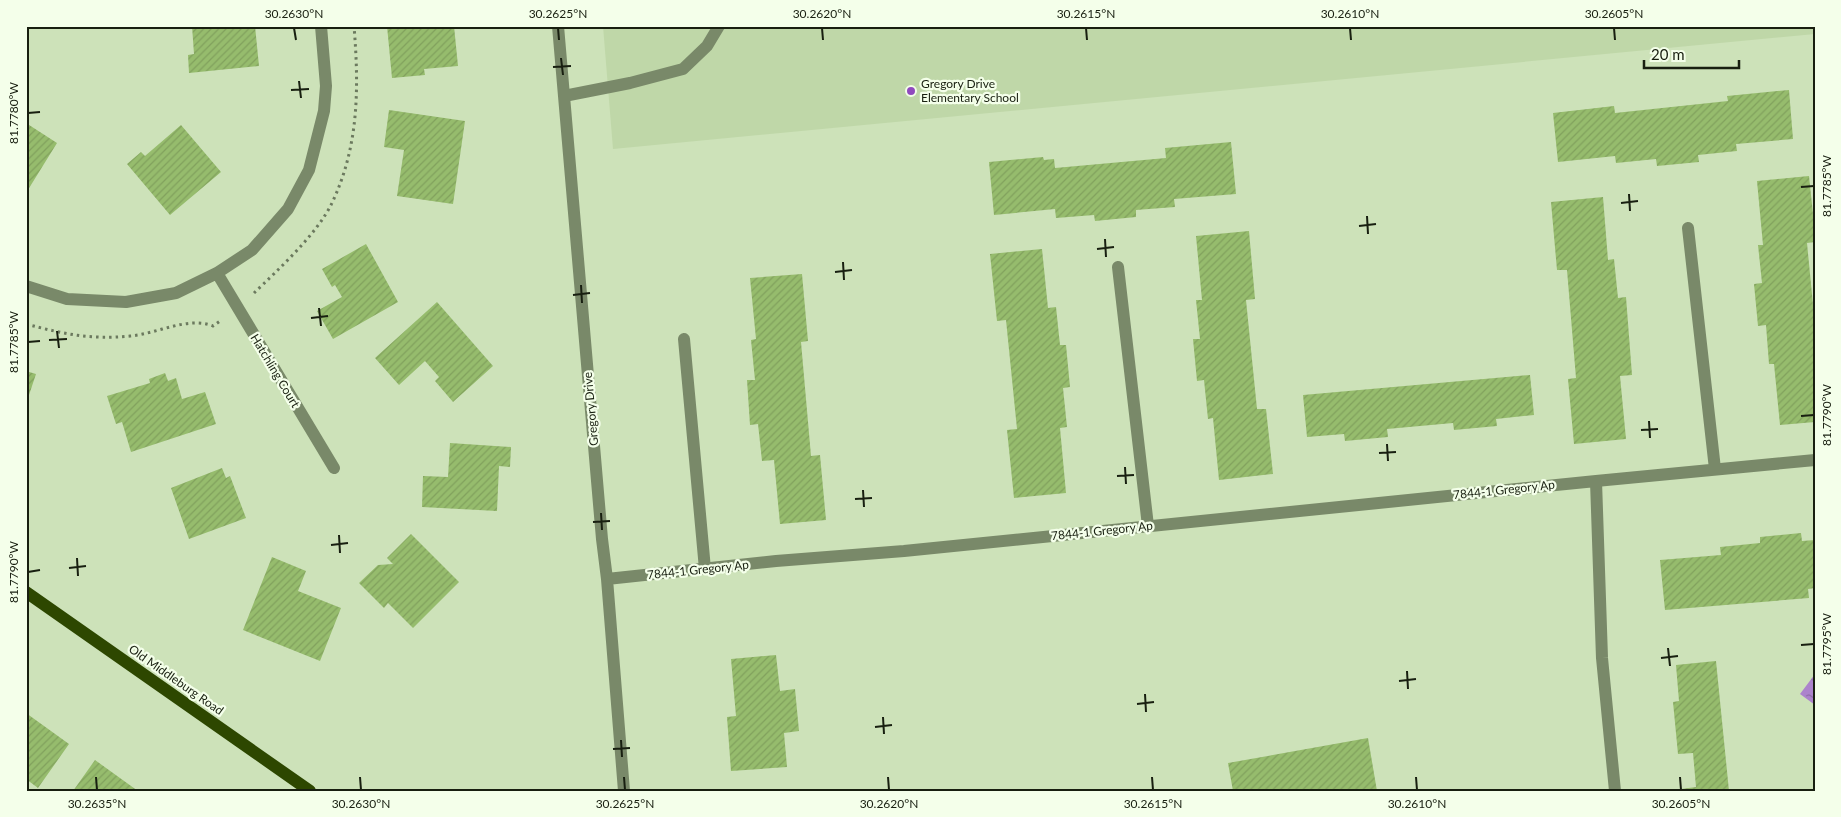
<svg xmlns="http://www.w3.org/2000/svg" width="1841" height="817" viewBox="0 0 1841 817" font-family="Lato,sans-serif">
<style>
.built{fill:#bfd7a8}
.water{fill:url(#water-ripples)}
.building{fill:url(#building-hatch)}
.lines{fill:none;stroke-linecap:round;stroke-linejoin:round}
.path{stroke:#6b795e;stroke-width:3;stroke-dasharray:2.5 4;stroke-linecap:butt}
.minor{stroke:#798969;stroke-width:12}
.major{stroke:#2d4700;stroke-width:12}
.ticks{fill:none;stroke:#181f10;stroke-width:2}
.poi-dot{fill:#904abe;stroke:#f4ffea;stroke-width:2}
.labels{text-anchor:middle;stroke-width:4.5;stroke-linejoin:round;paint-order:stroke}
.poi-label{font-size:12px;fill:#181f10;stroke:#f4ffea;text-anchor:start}
.street-label{font-size:12px;fill:#181f10;stroke:#f4ffea}
.neatline{fill:none;stroke:#181f10;stroke-width:2}
.ticks-label{font-size:12px;text-anchor:middle;fill:#181f10}
</style>
<defs>
<pattern id="water-ripples" width="26" height="14" patternUnits="userSpaceOnUse" patternTransform="scale(1.25)"><rect width="26" height="14" fill="#ac83cc"/><path d="M2 4q2-2 4 0t4 0M15 11q2-2 4 0t4 0" fill="none" stroke="#8b6ba4"/></pattern>
<pattern id="building-hatch" width="6" height="6" patternUnits="userSpaceOnUse" patternTransform="scale(1.25)"><rect width="6" height="6" fill="#96bc6d"/><path d="M-1 1l2-2M0 6l6-6M5 7l2-2" fill="none" stroke="#81a15d"/></pattern>
</defs>
<rect width="100%" height="100%" fill="#cde2b9"/>
<!-- built -->
<path class="built" d="M603,26H1815V34L613,149Z"/>
<!-- water -->
<path class="water" d="M1815,674V705L1800,694Z"/>
<!-- building -->
<path class="building" d="M192,26H255L259,66L189,73L188,55L194,54Z
M387,26H454L458,66L424,69L425,75L392,78Z
M1789,90L1793,139L1736,144L1737,151L1698,155L1699,162L1657,166L1656,159L1616,163L1615,156L1558,162L1553,113L1614,106L1615,113L1728,101L1727,96Z
M389,110L465,121L453,204L397,196L404,150L384,147Z
M26,123L57,143L26,193Z
M181,125L221,172L170,215L127,164L141,152L145,156Z
M1231,142L1236,194L1174,199L1175,207L1136,210V217L1095,221L1094,215L1056,218L1055,209L994,215L989,162L1043,157L1044,160L1054,159L1055,168L1166,158L1165,148Z
M1809,176L1815,233V242L1807,243L1815,325V422L1780,425L1774,364H1769L1766,325L1758,326L1754,284L1762,283L1758,245H1763L1757,181Z
M1603,197L1608,260L1614,259L1618,298L1626,297L1632,375L1620,376L1626,439L1574,444L1568,379L1576,378L1567,270H1557L1551,202Z
M1249,231L1255,299L1246,300L1257,409H1266L1273,474L1219,480L1213,418L1208,419L1204,380L1197,381L1193,339H1200L1196,300H1202L1196,236Z
M366,244L398,302L333,339L317,311L342,297L335,285L332,287L322,269Z
M1042,249L1048,308L1056,307L1060,345H1066L1070,387L1063,388L1067,427L1060,428L1066,493L1014,498L1007,430L1017,429L1006,320L997,321L990,254Z
M802,274L808,341L801,342L811,456L820,455L826,520L780,524L774,460L762,461L758,424L750,425L747,380H755L751,340L756,339L750,278Z
M437,302L493,366L453,402L435,381L439,377L425,361L399,385L375,358Z
M26,371L36,374L27,401H26Z
M165,373L168,381L176,378L182,399L205,392L216,424L131,452L122,422L116,424L107,396L150,383L149,379Z
M1530,375L1534,415L1496,419L1497,426L1454,430L1453,423L1387,429L1388,437L1345,441L1344,434L1307,437L1303,395Z
M450,443L511,447L510,467L499,466L497,511L422,507L423,476L448,477Z
M222,468L226,478L230,476L246,518L189,539L171,488Z
M1801,533L1802,541L1815,540V588L1808,589L1809,598L1665,610L1660,560L1721,555L1720,547L1760,543V537Z
M411,534L459,582L413,628L388,603L384,608L359,583L378,565L393,564L387,558Z
M272,557L306,571L298,591L341,608L320,661L243,630Z
M776,655L780,691L795,689L799,731L784,733L787,767L731,771L727,717L736,716L731,659Z
M1716,661L1729,791H1681V789L1696,787L1693,753L1678,754L1673,702L1679,701L1676,665Z
M26,713L69,744L38,788L26,779Z
M1368,738L1377,791H1233L1228,763Z
M95,760L138,791H73Z"/>
<g class="lines">
<!-- path -->
<path class="path" d="M254,293C279,269 317,234 332,203C359,146 359,88 354,26
M26,324C64,334 90,340 130,336C157,334 187,316 213,326L220,321"/>
<!-- minor -->
<path class="minor" d="M558,26L602,539L607,579L624,791
M564,96L630,83L683,69L707,46L719,26
M1688,228L1715,469
M1118,267L1148,526
M217,273L334,468
M26,286L67,299L126,302L176,293L217,273L252,250L288,209L309,170L324,111L326,86L321,26
M684,339L705,569
M607,579L776,561L904,551L1596,481
M1615,791L1602,658L1596,481L1815,460"/>
<!-- major -->
<path class="major" d="M26,592L310,791"/>
</g>
<!-- ticks -->
<path class="ticks" d="M294,28L296,40M558,28L559,40M822,28L823,40M1086,28L1087,40M1350,28L1351,40M1614,28L1615,40M561,58L563,75M553,67L571,66M299,81L301,98M291,90L309,89M28,113L40,112M1801,187L1814,186M1629,194L1630,211M1621,203L1638,201M1367,216L1368,234M1359,226L1376,224M1105,239L1106,257M1097,249L1114,247M843,262L844,280M835,272L852,270M581,285L582,303M573,295L590,293M319,308L321,326M311,318L328,316M57,331L59,348M49,340L67,339M28,342L40,341M1801,416L1814,415M1649,421L1650,438M1641,430L1658,429M1387,444L1388,461M1379,453L1396,452M1125,467L1126,484M1117,476L1134,475M863,490L864,507M855,499L872,498M601,513L602,530M593,522L610,521M339,535L340,553M331,545L348,543M77,558L78,576M69,568L86,566M28,572L40,570M1801,645L1814,644M1668,648L1670,666M1661,658L1678,656M1407,671L1408,689M1399,681L1416,679M1145,694L1146,712M1137,704L1154,702M883,717L884,734M875,727L892,725M621,740L622,757M613,749L630,748M96,777L97,790M360,777L361,790M624,777L625,790M888,777L889,790M1152,777L1153,790M1416,777L1417,790M1680,777L1681,790"/>
<!-- markers -->
<circle class="poi-dot" cx="911" cy="91" r="5"/>
<g class="labels">
<!-- poi labels -->
<g class="poi-label">
<text x="921" y="88">Gregory Drive<tspan x="921" dy="14">Elementary School</tspan></text>
</g>
<!-- street labels -->
<g class="street-label">
<text transform="translate(275 371) rotate(59)" y="4">Hatchling Court</text>
<text transform="translate(591 409) rotate(-95)" y="4">Gregory Drive</text>
<text transform="translate(1504 490) rotate(-6)" y="4">7844-1 Gregory Ap</text>
<text transform="translate(1102 531) rotate(-6)" y="4">7844-1 Gregory Ap</text>
<text transform="translate(698 570) rotate(-6)" y="4">7844-1 Gregory Ap</text>
<text transform="translate(176 680) rotate(35)" y="4">Old Middleburg Road</text>
</g>
</g>
<!-- border -->
<rect width="1841" height="817" fill="none" stroke="#f4ffea" stroke-width="55"/>
<!-- scale -->
<path d="M1644 60v8h95v-8" fill="none" stroke="#181f10" stroke-width="2.5"/>
<text x="1651" y="60" font-size="15" fill="#181f10" stroke="#f4ffea" stroke-width="4" paint-order="stroke">20 m</text>
<rect x="28" y="28" width="1786" height="762" class="neatline"/>
<g class="ticks-label">
<text x="294" y="18">30.2630°N</text>
<text x="558" y="18">30.2625°N</text>
<text x="822" y="18">30.2620°N</text>
<text x="1086" y="18">30.2615°N</text>
<text x="1350" y="18">30.2610°N</text>
<text x="1614" y="18">30.2605°N</text>
<text transform="translate(14 113) rotate(-90)" y="4">81.7780°W</text>
<text transform="translate(1827 186) rotate(-90)" y="4">81.7785°W</text>
<text transform="translate(14 342) rotate(-90)" y="4">81.7785°W</text>
<text transform="translate(1827 415) rotate(-90)" y="4">81.7790°W</text>
<text transform="translate(14 572) rotate(-90)" y="4">81.7790°W</text>
<text transform="translate(1827 644) rotate(-90)" y="4">81.7795°W</text>
<text x="97" y="808">30.2635°N</text>
<text x="361" y="808">30.2630°N</text>
<text x="625" y="808">30.2625°N</text>
<text x="889" y="808">30.2620°N</text>
<text x="1153" y="808">30.2615°N</text>
<text x="1417" y="808">30.2610°N</text>
<text x="1681" y="808">30.2605°N</text>
</g>
</svg>
